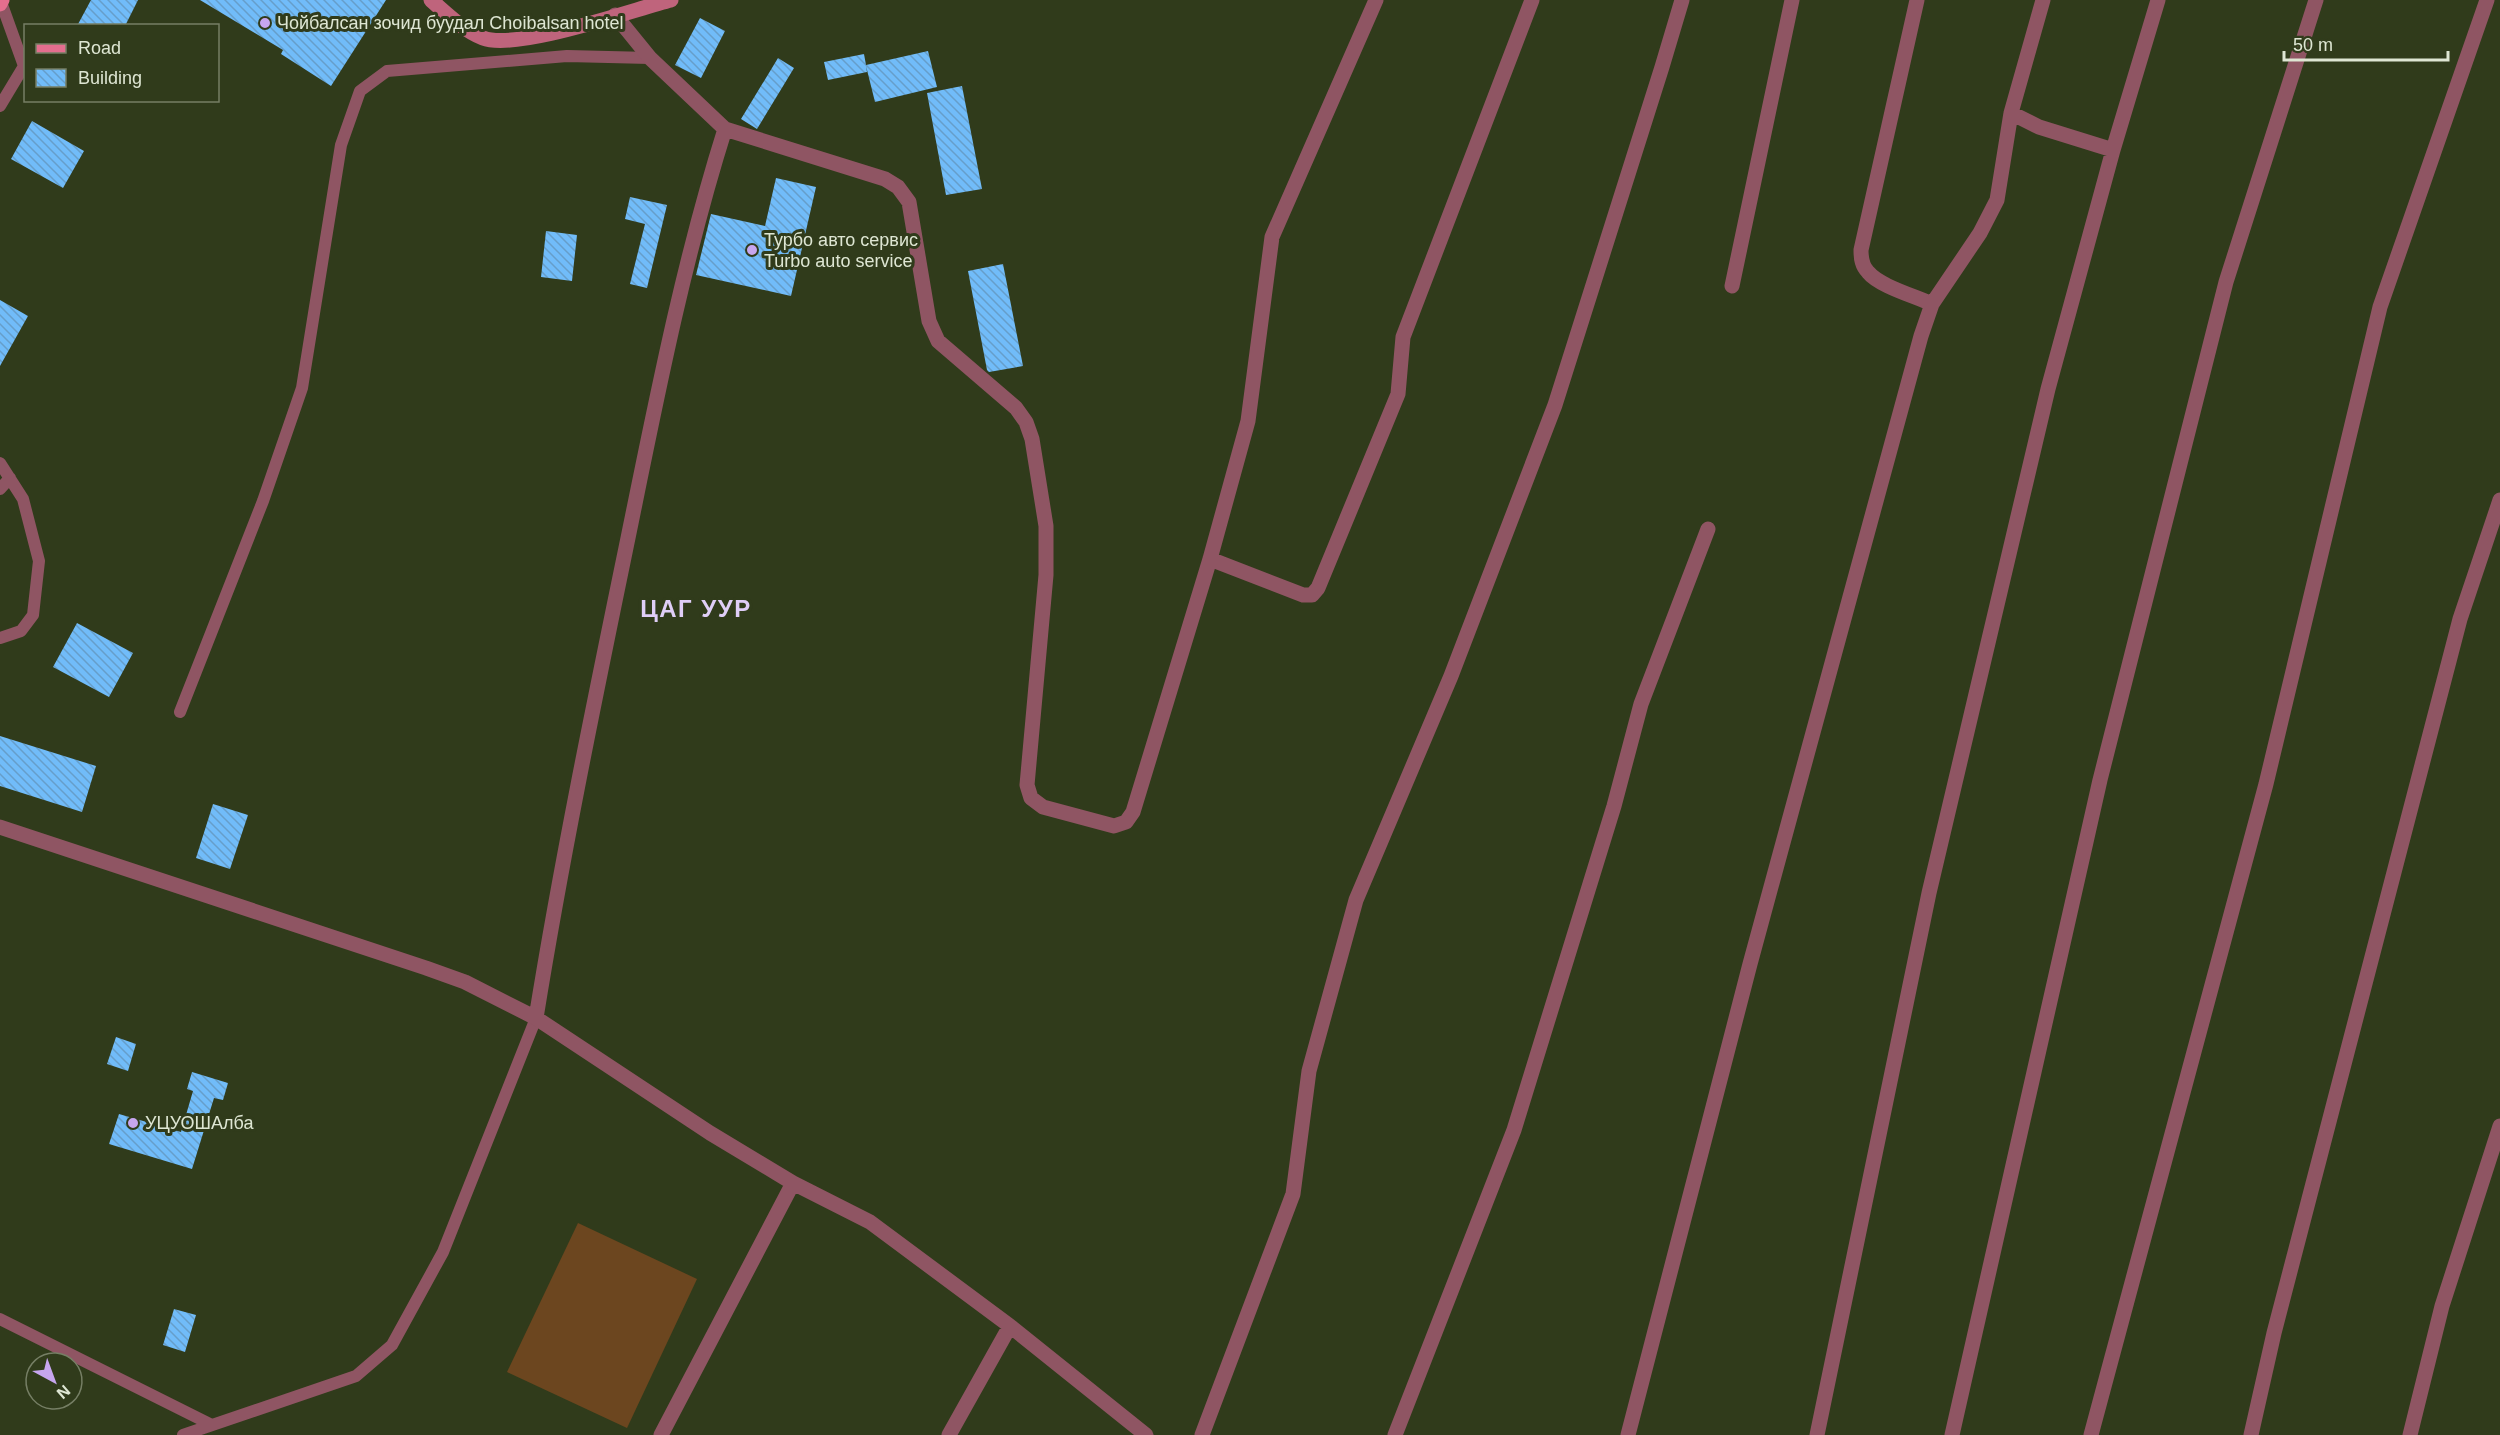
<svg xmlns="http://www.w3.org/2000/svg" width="2500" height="1435" viewBox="0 0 2500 1435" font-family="Helvetica,sans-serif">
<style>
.pitch{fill:#6c461f}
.building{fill:url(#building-back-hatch)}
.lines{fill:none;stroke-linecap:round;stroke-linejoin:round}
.lane{stroke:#8f5563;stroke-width:12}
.street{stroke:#8f5563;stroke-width:15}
.secondary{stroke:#bf647c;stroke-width:15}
.primary{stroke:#e46e8e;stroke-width:15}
.poi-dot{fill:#c7a6ef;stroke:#303b1b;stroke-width:2}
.labels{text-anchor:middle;stroke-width:6;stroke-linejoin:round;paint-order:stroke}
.poi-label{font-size:18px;fill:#dee6d3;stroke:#303b1b;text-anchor:start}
.district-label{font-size:24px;font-weight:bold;letter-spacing:1.5px;fill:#dfcef7;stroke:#303b1b}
</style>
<defs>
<pattern id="building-back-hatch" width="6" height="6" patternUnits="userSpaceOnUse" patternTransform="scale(1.5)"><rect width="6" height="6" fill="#71bcf9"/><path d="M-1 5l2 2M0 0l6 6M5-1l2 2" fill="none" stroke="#669eca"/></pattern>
</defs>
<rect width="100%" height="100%" fill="#303b1b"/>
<!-- pitch -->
<path class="pitch" d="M578,1223L697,1279L627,1428L507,1372Z"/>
<!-- building -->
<path class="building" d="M91,0H138L125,26H77Z
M200,0H386L331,86L281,54L283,50Z
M700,18L725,31L701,78L675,65Z
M928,51L937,87L875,102L866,66L867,72L828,80L824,62L864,54L866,65Z
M778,58L794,68L757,129L741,119Z
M962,86L982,189L946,195L927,93Z
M32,121L84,151L63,188L11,159Z
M776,178L816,187L791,296L696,275L711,214L765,226Z
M630,197L667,205L647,288L630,284L645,224L625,219Z
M546,231L577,235L572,281L541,277Z
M1003,264L1023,366L989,372L987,370L968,271Z
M0,300L28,316L0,366Z
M77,623L133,653L109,697L53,667Z
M0,736L96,766L82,812L0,786Z
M213,804L248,815L230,869L196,858Z
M116,1037L136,1044L128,1071L107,1064Z
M192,1072L228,1083L223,1100L214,1098L192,1169L109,1144L119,1114L181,1132L193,1091L187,1089Z
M174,1309L196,1315L185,1352L163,1345Z"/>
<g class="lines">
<!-- lane -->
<path class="lane" d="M0,106L24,66L1,2
M0,463L23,499L39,561L33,615L21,631L0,638
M0,489L10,478
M180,712L263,501L302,388L341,145L360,91L387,71L567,56L650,58
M0,1319L212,1425
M183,1435L356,1376L392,1345L443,1252L536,1018"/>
<!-- street -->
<path class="street" d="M1917,0L1861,250C1861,259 1862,266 1868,272C1879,286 1915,296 1932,304
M2011,113L2043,0
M725,129L885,179L898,187L909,202L929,321L938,341L1016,408L1026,422L1032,439L1046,526V575L1027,785L1031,798L1043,807L1114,826L1126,822L1133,812L1210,559L1248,421L1272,237L1376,0
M1732,286L1792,0
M1210,559L1303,595H1312L1318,588L1398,394L1403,337L1532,0
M0,827L426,968L465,982L536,1018L710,1133L793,1183L870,1222L1010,1326L1146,1435
M536,1018C562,857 595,698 628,538C656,401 683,262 725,129L650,58L615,15
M661,1435L793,1183
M949,1435L1010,1326
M1202,1435L1293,1194L1309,1071L1356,900L1451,676L1555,405L1662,67L1682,0
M1395,1435L1514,1130L1614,806L1641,704L1708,529
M1628,1435L1750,964L1921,336L1932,304L1980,233L1997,200L2011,113L2039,127L2113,150
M1817,1435L1929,893L2048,389L2113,150L2158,0
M1952,1435L2100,780L2226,282L2316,0
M2091,1435L2266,784L2380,307L2487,0
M2251,1435L2274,1333L2460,619L2500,500
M2410,1435L2442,1306L2500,1126"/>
<!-- secondary -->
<path class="secondary" d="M431,0C447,14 463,30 483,38C516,51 632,10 671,0"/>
<!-- primary -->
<path class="primary" d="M0,4L2,0"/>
</g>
<!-- markers -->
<g class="poi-dot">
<circle cx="265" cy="23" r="6"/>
<circle cx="752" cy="250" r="6"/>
<circle cx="133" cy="1123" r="6"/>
</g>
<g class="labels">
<!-- poi labels -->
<g class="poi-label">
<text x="277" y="29">Чойбалсан зочид буудал Choibalsan hotel</text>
<text x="764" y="246">Турбо авто сервис<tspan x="764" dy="21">Turbo auto service</tspan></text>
<text x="145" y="1129">УЦУОШАлба</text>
</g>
<!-- district labels -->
<g class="district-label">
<text x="696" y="617">ЦАГ УУР</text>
</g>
</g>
<!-- legend -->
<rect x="24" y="24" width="195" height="78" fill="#303b1b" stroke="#767f65" stroke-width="1.5"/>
<rect x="36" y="44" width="30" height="9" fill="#e46e8e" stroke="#767f65" stroke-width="1.5"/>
<text x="78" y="54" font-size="18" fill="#dee6d3">Road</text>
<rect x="36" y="69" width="30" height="18" fill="url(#building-back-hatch)" stroke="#767f65" stroke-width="1.5"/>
<text x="78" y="84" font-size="18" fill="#dee6d3">Building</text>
<!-- north arrow -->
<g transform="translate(54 1381) rotate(139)"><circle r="28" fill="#303b1b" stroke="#767f65" stroke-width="1.5"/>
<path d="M0-4.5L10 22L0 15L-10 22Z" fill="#c7a6ef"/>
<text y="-9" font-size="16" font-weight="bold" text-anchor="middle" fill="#dee6d3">N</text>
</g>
<!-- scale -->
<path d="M2284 51v9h164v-9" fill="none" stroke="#dee6d3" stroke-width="3"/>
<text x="2293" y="51" font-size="18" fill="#dee6d3" stroke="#303b1b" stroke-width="4.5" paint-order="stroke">50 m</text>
</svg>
